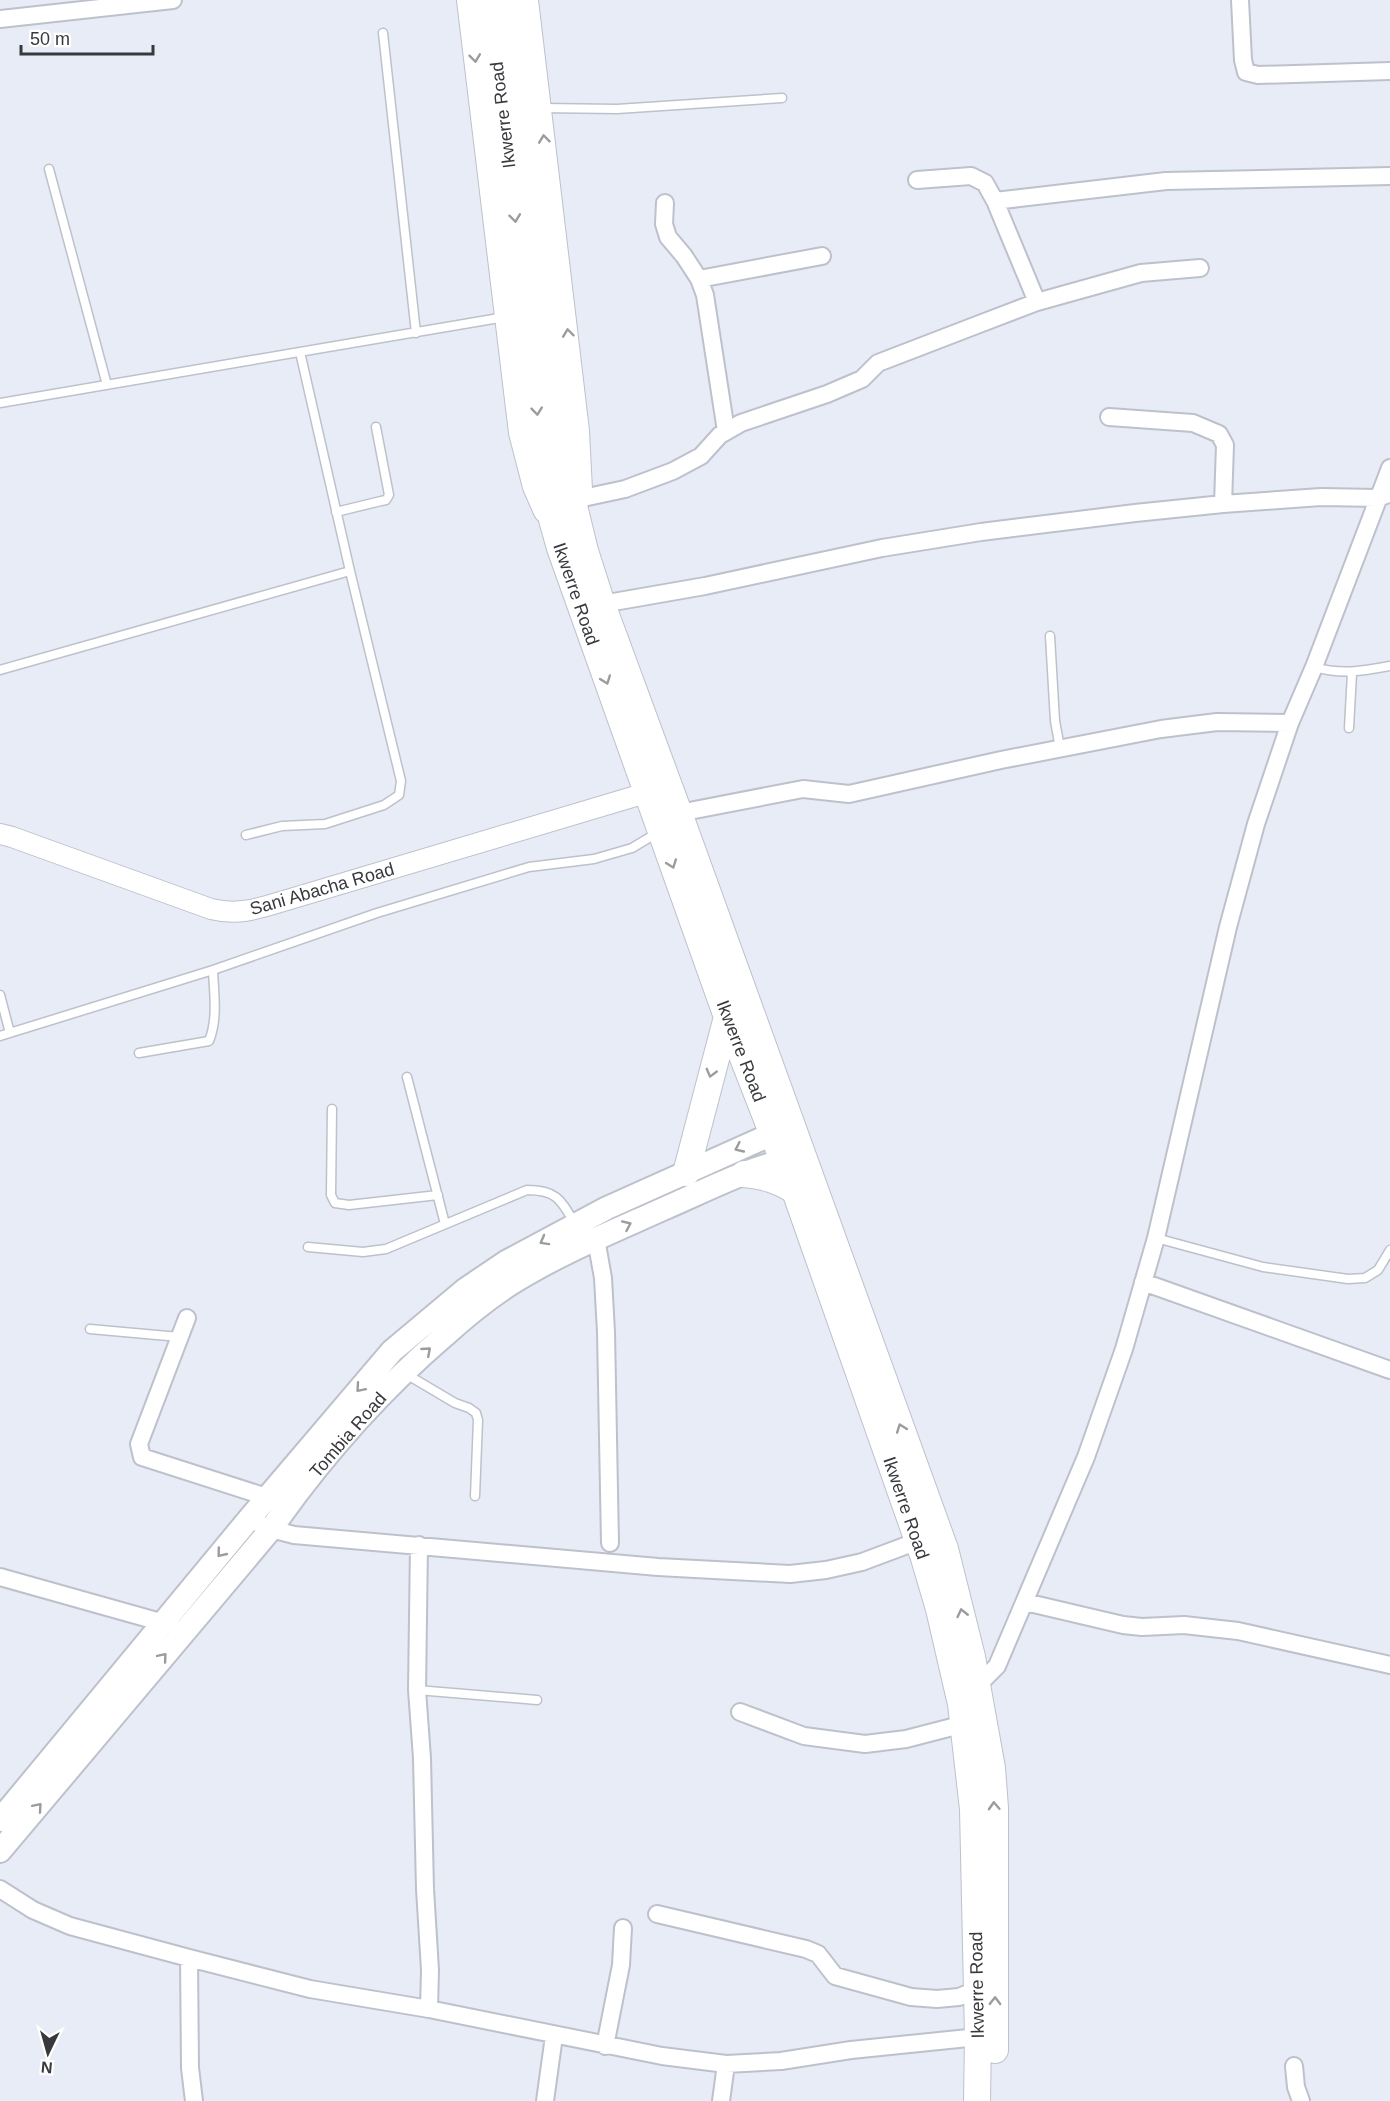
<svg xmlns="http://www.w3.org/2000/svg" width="1390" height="2101" viewBox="0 0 1390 2101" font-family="Helvetica,sans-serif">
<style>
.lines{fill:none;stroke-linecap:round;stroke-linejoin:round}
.service-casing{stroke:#bdc1cb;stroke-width:11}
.minor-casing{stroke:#bdc1cb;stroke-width:20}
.tertiary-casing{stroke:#bdc1cb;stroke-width:22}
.secondary-casing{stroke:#bdc1cb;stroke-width:26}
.primary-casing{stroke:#bdc1cb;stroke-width:28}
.service{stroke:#fff;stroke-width:8}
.minor{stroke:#fff;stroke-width:16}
.tertiary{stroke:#fff;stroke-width:20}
.secondary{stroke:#fff;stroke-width:22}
.primary{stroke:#fff;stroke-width:26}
.oneway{stroke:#9b9c9e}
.labels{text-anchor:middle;stroke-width:4.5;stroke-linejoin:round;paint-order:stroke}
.street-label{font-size:18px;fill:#37393d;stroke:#fff}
</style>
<rect width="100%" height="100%" fill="#e8ecf7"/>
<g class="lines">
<defs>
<path id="service" d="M383,33L416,333
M541,108L617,109L782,98
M49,169L107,385
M0,403L505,317
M336,512L381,501L386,500L389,495L376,427
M1050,636L1055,721L1060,748
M1314,667C1341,675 1363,671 1390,666
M0,670L350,571
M1349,728L1352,673
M246,835L282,826L325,824L384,805L399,795L401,781L350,571L300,352
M0,995L10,1033
M0,1036L213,970L377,913L529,867L594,859L632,848L657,833
M139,1053L209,1041C218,1019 214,994 213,970
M407,1077L445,1224
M332,1109L331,1195L335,1203L349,1205L438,1195
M1156,1238L1263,1267L1348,1279L1365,1278L1378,1270L1390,1250
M308,1247L363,1252L386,1249L527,1190C557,1190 561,1200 575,1224
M90,1329L179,1337
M406,1374L455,1403L469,1408L476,1413L478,1420L475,1496
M417,1690L537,1700"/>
<path id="minor" d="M1240,0L1243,60L1246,72L1258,75L1390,71
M0,19L173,0
M917,180L971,176L985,183L995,201L1037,302
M995,201L1166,181L1390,176
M665,203L664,224L668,237L684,256L699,279L705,295L726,431
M699,279L822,256
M1109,417L1193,423L1219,434L1225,445L1223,504
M583,498L625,489L673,471L701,456L720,435L741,423L827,394L862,379L878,363L982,323L1037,302L1141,273L1200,268
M602,604L705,586L882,548L981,532L1135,513L1223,504L1321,497L1378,498L1386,495
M679,813L803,789L849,794L1001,760L1161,729L1217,722L1290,723
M596,1239L603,1278L606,1332L610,1543
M1143,1282L1390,1370
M187,1318L139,1444L142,1457L276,1500
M249,1519L271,1529L294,1535L658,1567L790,1574L826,1570L862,1562L918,1541
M419,1545L417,1690L422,1758L425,1889L430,1970L429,2009
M0,1577L171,1625
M1025,1602L1123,1625L1142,1627L1184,1625L1238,1631L1390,1665
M971,1687L977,1686L997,1666L1086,1457L1124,1349L1156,1238L1228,927L1256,824L1290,723L1314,667L1390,468
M740,1712L804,1736L865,1744L906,1739L964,1724
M0,1889L33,1910L70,1926L189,1958L310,1989L429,2009L662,2056L726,2064L781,2061L851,2050L978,2037
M657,1914L806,1949L818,1954L835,1976L911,1997L937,1999L959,1997L976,1990
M189,1958L190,2068L194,2101
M605,2046L621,1965L623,1928
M1294,2066L1296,2087L1301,2101
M545,2101L554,2036
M721,2101L726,2064"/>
<path id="tertiary" d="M467,0L519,433L533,487L544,512
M528,0L579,431L582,490
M0,834L12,837L211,909C240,916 260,908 287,900L646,793"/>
<path id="secondary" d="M0,1820L249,1519L392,1351L466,1289L506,1262L607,1208L788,1127
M0,1851L271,1529C320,1459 379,1392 444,1336C465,1317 488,1298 512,1283C560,1253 612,1232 663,1209C707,1190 752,1166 799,1157"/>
<path id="primary" d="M489,0L545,476L551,516L560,548L727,1017L795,1191L924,1558L939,1609L961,1704L973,1809L978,2037L977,2101
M509,0L559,415L575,510L585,551L602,604L679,813L945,1549L972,1657L992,1768L995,1808V2050
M686,1173L727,1017
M744,1174C764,1176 778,1180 795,1191"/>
</defs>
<!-- service casing -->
<use href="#service" class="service-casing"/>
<!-- minor casing -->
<use href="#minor" class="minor-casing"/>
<!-- tertiary casing -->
<use href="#tertiary" class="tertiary-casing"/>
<!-- secondary casing -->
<use href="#secondary" class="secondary-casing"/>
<!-- primary casing -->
<use href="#primary" class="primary-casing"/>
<!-- service -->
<use href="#service" class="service"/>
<!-- minor -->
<use href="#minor" class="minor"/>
<!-- tertiary -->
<use href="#tertiary" class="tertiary"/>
<!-- secondary -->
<use href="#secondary" class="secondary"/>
<!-- primary -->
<use href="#primary" class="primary"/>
</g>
<!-- one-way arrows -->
<defs><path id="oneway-chevron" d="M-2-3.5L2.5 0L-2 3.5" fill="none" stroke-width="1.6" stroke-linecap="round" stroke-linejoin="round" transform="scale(1.5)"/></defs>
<g class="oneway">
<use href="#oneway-chevron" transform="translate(475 58) rotate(83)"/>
<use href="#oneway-chevron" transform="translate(544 139) rotate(-97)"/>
<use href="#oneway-chevron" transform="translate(515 218) rotate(83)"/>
<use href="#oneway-chevron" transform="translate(568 333) rotate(-97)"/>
<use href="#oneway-chevron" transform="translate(537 411) rotate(84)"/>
<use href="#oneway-chevron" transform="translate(606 680) rotate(70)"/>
<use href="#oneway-chevron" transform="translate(672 864) rotate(70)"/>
<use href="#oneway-chevron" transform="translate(711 1073) rotate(105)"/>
<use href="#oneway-chevron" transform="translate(739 1148) rotate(155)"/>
<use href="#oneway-chevron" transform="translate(627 1225) rotate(-24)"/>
<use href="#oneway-chevron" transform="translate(544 1241) rotate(151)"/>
<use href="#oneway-chevron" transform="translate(427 1351) rotate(-41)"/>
<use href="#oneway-chevron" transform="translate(360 1388) rotate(131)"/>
<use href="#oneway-chevron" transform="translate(901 1428) rotate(-110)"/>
<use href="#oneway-chevron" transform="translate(221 1553) rotate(129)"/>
<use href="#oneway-chevron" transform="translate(962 1613) rotate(-103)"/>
<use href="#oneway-chevron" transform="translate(163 1657) rotate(-50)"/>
<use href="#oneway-chevron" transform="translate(994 1806) rotate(-93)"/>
<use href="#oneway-chevron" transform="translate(38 1807) rotate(-49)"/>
<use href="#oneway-chevron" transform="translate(995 2001) rotate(-89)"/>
</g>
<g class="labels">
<!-- street labels -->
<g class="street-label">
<text transform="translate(503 115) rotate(-97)" y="6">Ikwerre Road</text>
<text transform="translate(576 594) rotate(71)" y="6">Ikwerre Road</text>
<text transform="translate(322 889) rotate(-16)" y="6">Sani Abacha Road</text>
<text transform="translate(741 1051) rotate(69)" y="6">Ikwerre Road</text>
<text transform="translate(348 1435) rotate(-49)" y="6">Tombia Road</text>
<text transform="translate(906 1508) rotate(71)" y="6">Ikwerre Road</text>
<text transform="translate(977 1985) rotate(-91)" y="6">Ikwerre Road</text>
</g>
</g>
<!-- north arrow -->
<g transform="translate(48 2053) rotate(185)" stroke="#ffffff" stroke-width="4.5" paint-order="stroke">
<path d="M0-4.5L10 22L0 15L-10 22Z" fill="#37393d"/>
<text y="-9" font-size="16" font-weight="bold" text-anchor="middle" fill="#37393d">N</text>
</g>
<!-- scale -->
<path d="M21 45v9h132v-9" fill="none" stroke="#37393d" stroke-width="3"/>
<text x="30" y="45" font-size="18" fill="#37393d" stroke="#ffffff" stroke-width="4.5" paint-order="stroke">50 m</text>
</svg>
